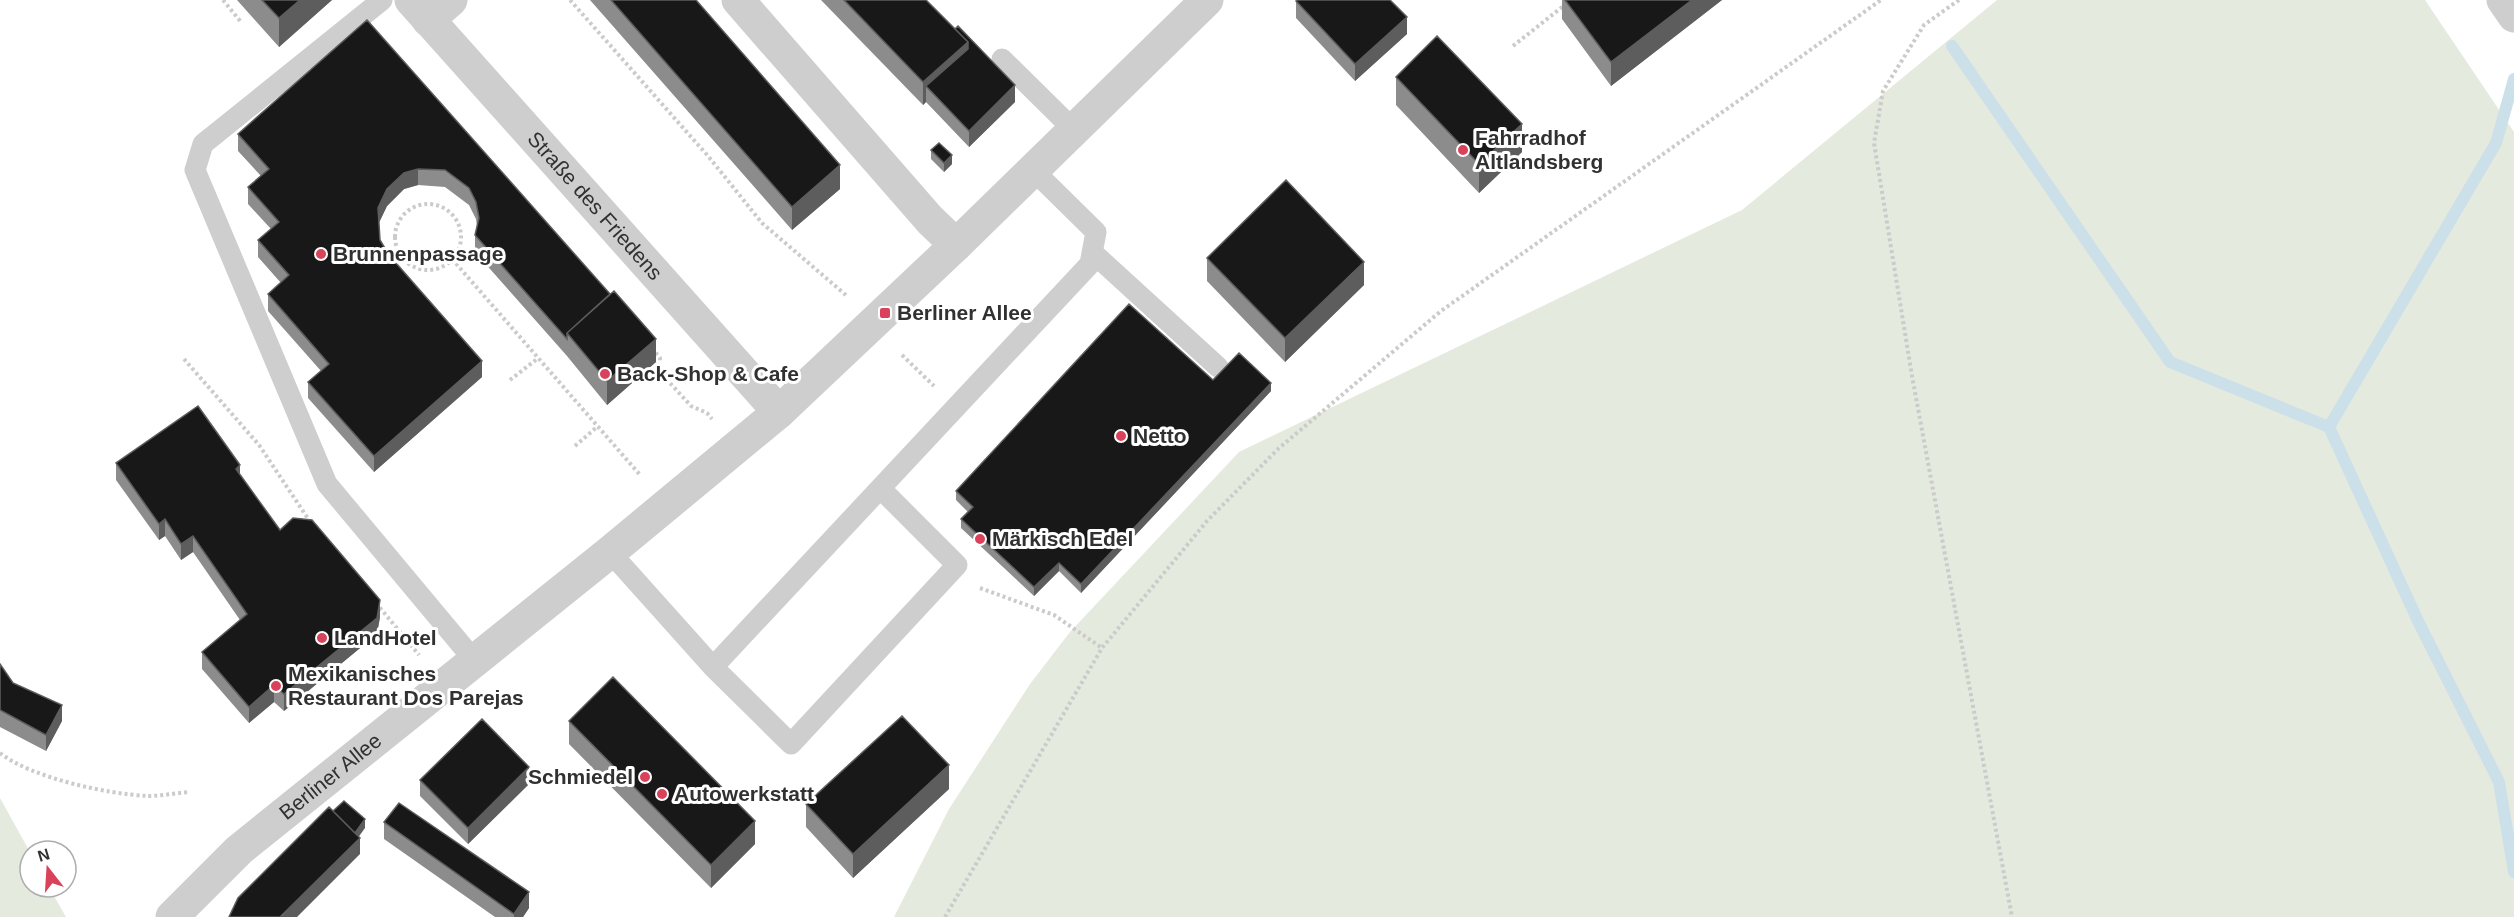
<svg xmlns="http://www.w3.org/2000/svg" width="2514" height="917" viewBox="0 0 2514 917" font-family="Helvetica,sans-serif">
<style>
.green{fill:#e5eade}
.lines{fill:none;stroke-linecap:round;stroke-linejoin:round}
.stream{stroke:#cce0e9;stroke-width:12}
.path{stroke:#cbcbcb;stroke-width:4;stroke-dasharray:3 3;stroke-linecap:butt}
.service{stroke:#cecece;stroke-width:21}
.minor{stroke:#cecece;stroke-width:33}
.tertiary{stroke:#cecece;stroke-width:33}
.wall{fill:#8c8c8c}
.shaded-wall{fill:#5d5d5d}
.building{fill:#181818;stroke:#5d5d5d;stroke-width:1.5}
.poi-dot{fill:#d9425b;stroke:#fff;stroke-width:2}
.labels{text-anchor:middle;stroke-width:6;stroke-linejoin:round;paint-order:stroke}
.poi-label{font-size:21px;font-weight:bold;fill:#313131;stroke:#fff;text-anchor:start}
.street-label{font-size:21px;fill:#313131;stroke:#fff}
</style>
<rect width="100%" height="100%" fill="#fff"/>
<!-- green -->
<path class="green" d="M1997,0H2425L2514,132V917H894L949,809L1030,684L1070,632L1239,452L1742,210Z
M0,798L30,852V887H49L66,917H0Z"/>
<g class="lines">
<!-- stream -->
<path class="stream" d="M1952,46L2170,362L2329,427L2418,621L2499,782L2514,872
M2329,427L2496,143L2514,79"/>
<!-- path -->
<path class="path" d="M223,0L241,22
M570,0L708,156L762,223L847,296
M1959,0L1924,25L1883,91L1874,143L1912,376L2012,917
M1513,46L1571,0
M395 237a33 33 0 1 1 66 0a33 33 0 1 1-66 0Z
M452,259L641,476
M652,348L660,358V372L691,406L707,413L712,419
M902,355L934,386
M184,359L259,445L311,523
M510,380L537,359
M575,446L597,427
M980,588L1054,615L1102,648
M376,603L419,655
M0,753C32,778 107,794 148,796C162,796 176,793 190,792
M945,917L1102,648L1207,521L1278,449L1441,311L1881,0"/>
<!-- service -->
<path class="service" d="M382,0L203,144L195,170L327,484L474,660
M1002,59L1074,130
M1092,252L1218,367
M610,552L713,667L1090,264L1096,232L1034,171
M713,667L791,744L957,565L881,489"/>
<!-- minor -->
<g class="minor">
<path id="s1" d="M411,0L779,412"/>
<path d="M738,0L930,220L956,245"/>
<path d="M2503,0L2514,16"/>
<path d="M428,20L451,0"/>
</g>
<!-- tertiary -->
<path class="tertiary" id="s2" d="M172,917L239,850L610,552L779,412L956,245L1207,0"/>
</g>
<!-- wall -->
<path class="wall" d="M237,0H332L279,47Z
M590,0H696L840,189L792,230Z
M821,0H926L1015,102L969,147L926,102L923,105Z
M1562,0H1722L1611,86L1562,19Z
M1296,1L1407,34L1355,81L1296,18Z
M367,20L656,362L607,405L567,356L475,252V235L477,226L476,219L469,205L445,187L418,185L404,189L387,206L379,222L380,240L389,255L482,377L374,472L308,398V382L321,371L268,311V294L281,283L258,257V240L271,229L248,204V187L261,176L238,151V134Z
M1396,77L1522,152L1479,193L1396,105Z
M931,150L952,164L944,172L931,159Z
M1207,258L1364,285L1285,362L1207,281Z
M1213,380L1271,391L1081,593L1059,571L1034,596L961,528V519L968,512L956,500V491Z
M116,463L240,475L280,530L380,617L377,634L284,711L274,702L249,723L202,669V652L240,620L193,552L181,560L165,536L159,540L116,480Z
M0,664L13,683L62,721L46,751L0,727Z
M569,721L755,844L711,888L569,744Z
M420,780L529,784L468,844L420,796Z
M949,789L853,878L806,827V804Z
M384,822L529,908L523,917H495L384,839Z"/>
<!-- shaded-wall -->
<path class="shaded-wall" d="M300,0H332L279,47V18Z
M1692,0H1722L1611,86V62Z
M1407,17V34L1355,81V64Z
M968,42V66L926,86V102L923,105V82Z
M1015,85V102L969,147V131Z
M1522,124V152L1479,193V164Z
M952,155V164L944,172V163Z
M840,165V189L792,230V207Z
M418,169V185L404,189L387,206L378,225V208L387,189L404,173Z
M1364,262V285L1285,362V338Z
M656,339V362L607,405V381Z
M482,361V377L374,472V456Z
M1271,383V391L1081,593V584Z
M240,465V482L236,469Z
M165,519V536L159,540V524Z
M193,536V552L181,560V544Z
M1059,563V571L1034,596V587Z
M380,600V617L377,634L284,711V694Z
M274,685V702L249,723V707Z
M62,705V721L46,751V735Z
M949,765V789L853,878V854Z
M529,767V784L468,844V828Z
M365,819V828L352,846L360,838V854L297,917H281L351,837Z
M755,821V844L711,888V865Z
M529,892V908L523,917H514V914Z"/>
<!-- building -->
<path class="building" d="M262,0H300L279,18Z
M611,0H696L840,165L792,207Z
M844,0H926L968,42L923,82Z
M1297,0H1390L1407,17L1355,64L1296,1Z
M1565,0H1692L1611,62Z
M367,20L610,294L567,333V339L475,235L479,218L476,202L469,188L445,170L418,169L404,173L387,189L378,208L380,240L389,255L482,361L374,456L308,382L329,364L268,294L289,275L258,240L279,222L248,187L269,169L238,134Z
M958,26L1015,85L969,131L926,86L968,49V42L955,29Z
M1437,36L1522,124L1479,164L1396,77Z
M939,143L952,155L944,163L931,150Z
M1286,180L1364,262L1285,338L1207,258Z
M614,291L656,339L607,381L567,333Z
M1129,304L1213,380L1239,353L1271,383L1081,584L1059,563L1034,587L961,519L973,507L956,491Z
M198,406L240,465L236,469L280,530L293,518L312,520L380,600L377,618L284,694L274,685L249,707L202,652L247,614L193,536L181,544L165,519L159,524L116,463Z
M0,664L13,683L62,705L46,735L0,710Z
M613,677L755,821L711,865L569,721Z
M902,716L949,765L853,854L806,804Z
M482,719L529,767L468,828L420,780Z
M344,801L365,819L355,833L333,811Z
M399,803L529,892L514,914L384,822Z
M329,807L360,838L281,916L283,917H229L238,898Z"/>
<!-- markers -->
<g class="poi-dot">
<circle cx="1463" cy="150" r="6"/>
<circle cx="321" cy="254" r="6"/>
<rect x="879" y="307" width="12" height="12" rx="3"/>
<circle cx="605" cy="374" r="6"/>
<circle cx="1121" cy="436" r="6"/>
<circle cx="980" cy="539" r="6"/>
<circle cx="322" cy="638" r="6"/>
<circle cx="276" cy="686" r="6"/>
<circle cx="645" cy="777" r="6"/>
<circle cx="662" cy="794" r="6"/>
</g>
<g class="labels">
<!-- poi labels -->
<g class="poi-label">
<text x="1475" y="145">Fahrradhof<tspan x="1475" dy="24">Altlandsberg</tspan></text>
<text x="333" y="261">Brunnenpassage</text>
<text x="897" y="320">Berliner Allee</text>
<text x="617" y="381">Back-Shop &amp; Cafe</text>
<text x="1133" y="443">Netto</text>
<text x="992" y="546">Märkisch Edel</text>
<text x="334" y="645">LandHotel</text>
<text x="288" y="681">Mexikanisches<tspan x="288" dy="24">Restaurant Dos Parejas</tspan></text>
<text x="633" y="784" text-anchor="end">Schmiedel</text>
<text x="674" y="801">Autowerkstatt</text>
</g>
<!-- street labels -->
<g class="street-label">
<text dy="7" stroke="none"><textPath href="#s1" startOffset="276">Straße des Friedens</textPath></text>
<text dy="7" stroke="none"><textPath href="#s2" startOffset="212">Berliner Allee</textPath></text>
</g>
</g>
<!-- north arrow -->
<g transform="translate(48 869) rotate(343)"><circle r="28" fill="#ffffff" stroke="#adadad" stroke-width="1.5"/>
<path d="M0-4.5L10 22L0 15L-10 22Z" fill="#d9425b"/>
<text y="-9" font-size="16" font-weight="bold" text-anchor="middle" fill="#313131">N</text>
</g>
</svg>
